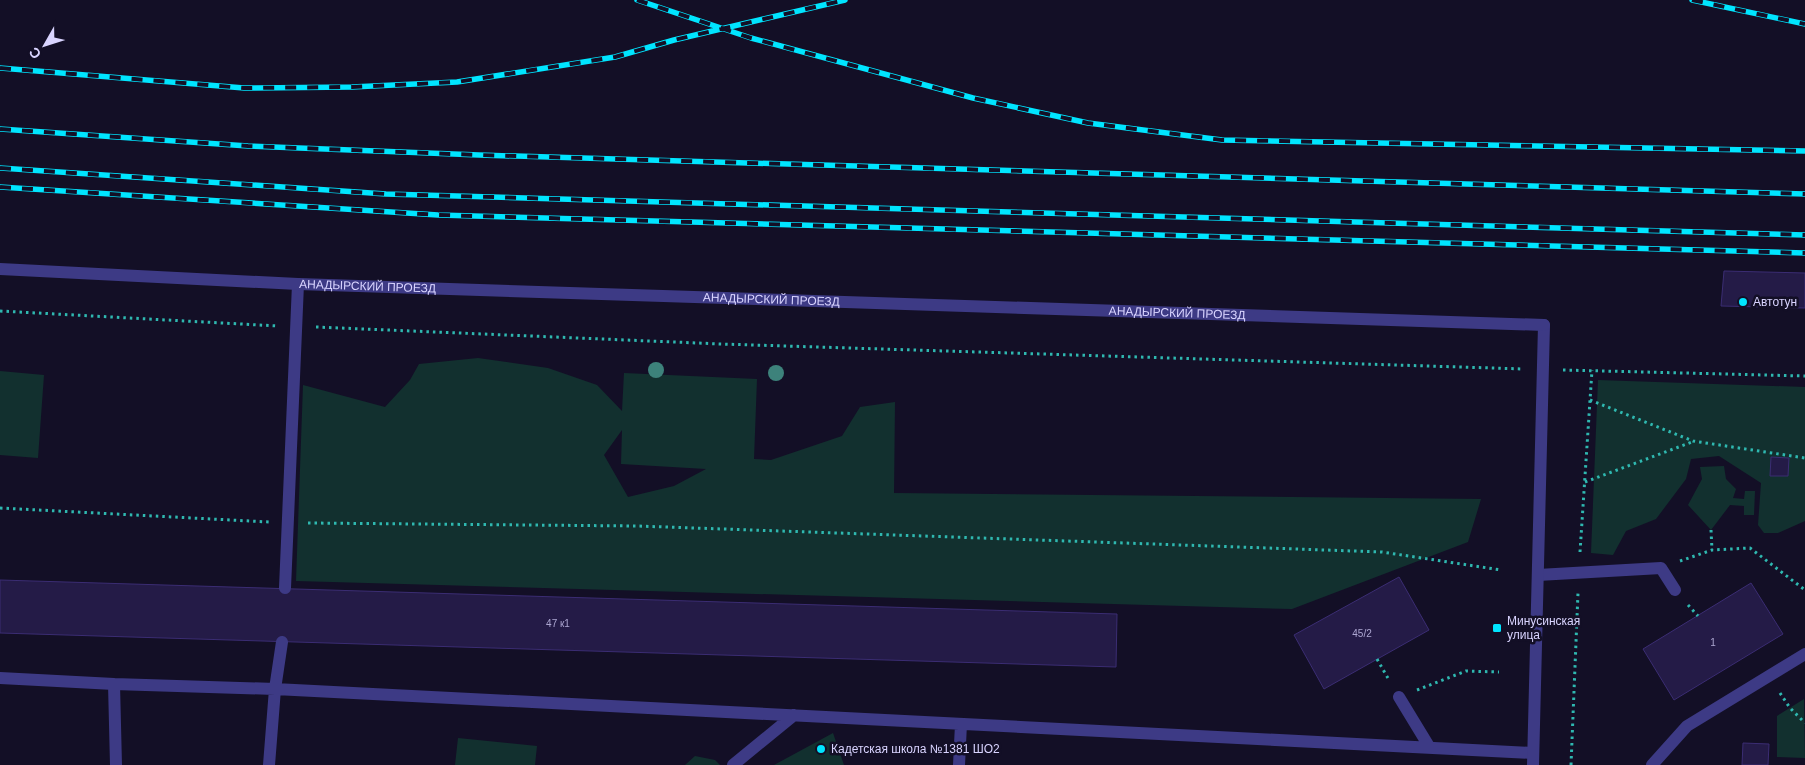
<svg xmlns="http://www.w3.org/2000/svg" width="1805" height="765" viewBox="0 0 1805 765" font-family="Arial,sans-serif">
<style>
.green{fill:#12302f;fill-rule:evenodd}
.building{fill:#241b47;stroke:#3b2d73}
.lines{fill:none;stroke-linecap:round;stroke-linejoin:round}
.path{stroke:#2fb8b0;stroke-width:3;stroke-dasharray:2.5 4;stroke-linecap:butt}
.service{stroke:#3d3a85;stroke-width:12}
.minor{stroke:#3d3a85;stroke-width:12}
.tertiary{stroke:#3d3a85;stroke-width:12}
.rail-casing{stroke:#00e5ff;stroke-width:5.5}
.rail{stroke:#130f26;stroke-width:4;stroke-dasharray:11;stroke-linecap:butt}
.tree{fill:#3d827b}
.poi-dot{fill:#00e5ff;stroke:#130f26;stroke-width:2}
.labels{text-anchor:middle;stroke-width:5;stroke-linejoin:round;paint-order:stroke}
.number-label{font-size:10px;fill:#aca6d1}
.street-label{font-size:12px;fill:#d9d4ff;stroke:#130f26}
.poi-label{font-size:12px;fill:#d9d4ff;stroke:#130f26;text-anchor:start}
</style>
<rect width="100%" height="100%" fill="#130f26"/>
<!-- green -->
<path class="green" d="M478,358L548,368L597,385L622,411L624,373L757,379L754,459L771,460L842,436L860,407L895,402L894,493L1481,499L1468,542L1292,609L296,581L303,385L385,407L410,380L419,364ZM622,430L621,464L706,469L674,486L628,497L604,455Z
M0,371L44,375L38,458L0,455Z
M1598,380L1805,387V521L1778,533H1764L1758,525L1761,483L1719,456L1691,459L1686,479L1656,519L1626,531L1613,555L1591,553Z
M1724,466L1726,479L1736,489L1733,498L1744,499L1745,491H1755L1754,515H1744V506L1730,505L1711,530L1688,505L1702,479L1700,467Z
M1804,699L1805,758L1777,757V716Z
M833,733L844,765H774Z
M458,738L537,746L535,765H455Z
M695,756L715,760L720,765H685Z"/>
<!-- building -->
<path class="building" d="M1724,271L1805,273V308L1721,306Z
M1771,457L1789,458L1788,476H1770Z
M1399,577L1429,630L1324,689L1294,635Z
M0,580L1117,614L1116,667L0,633Z
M1751,583L1783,634L1674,700L1643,649Z
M1743,743L1769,744L1768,765H1742Z"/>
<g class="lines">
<!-- path -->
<path class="path" d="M0,311L278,326
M316,327L721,344L1524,369
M1563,370L1805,376
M1590,400L1693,441L1805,458
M1585,482L1692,442
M0,508L269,522
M308,523L637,526L1382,552L1501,570
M1711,530L1712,550
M1580,552L1592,370
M1680,561L1712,550L1750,548L1805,590
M1688,605L1698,616
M1377,659L1389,680
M1417,690L1466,671L1499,672
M1780,693L1790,708L1805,723
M1571,765L1578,593"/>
<!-- service -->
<path class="service" d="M1538,575L1661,568L1675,590
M285,588L298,284
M0,678L114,684L116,765
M114,684L275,689L1533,753
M1399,697L1430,748
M269,765L275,689L282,642
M733,765L794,715
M959,765L961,724
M1652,765L1687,726L1805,654"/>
<!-- minor -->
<path class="minor" d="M1533,765L1544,325"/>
<!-- tertiary -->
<path class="tertiary" id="s1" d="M0,269L298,284L1544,325"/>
<defs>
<path id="rail" d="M637,0L751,38L973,98L1088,123L1222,140L1805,151
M1692,0L1805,24
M0,68L244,88L352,87L457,82L615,57L674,40L845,0
M0,129L248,146L479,155L1805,194
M0,168L386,194L1805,235
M0,187L438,215L1805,253"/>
</defs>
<!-- rail casing -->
<use href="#rail" class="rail-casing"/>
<!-- rail -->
<use href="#rail" class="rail"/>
</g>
<!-- trees -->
<g class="tree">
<circle cx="656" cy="370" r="8"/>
<circle cx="776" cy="373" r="8"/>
</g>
<!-- markers -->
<g class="poi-dot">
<circle cx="1743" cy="302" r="5"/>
<rect x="1492" y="623" width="10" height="10" rx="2.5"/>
<circle cx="821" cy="749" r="5"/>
</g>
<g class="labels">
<!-- number labels -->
<g class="number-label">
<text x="558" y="627">47 к1</text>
<text x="1362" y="637">45/2</text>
<text x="1713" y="646">1</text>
</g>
<!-- street labels -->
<g class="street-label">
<text dy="4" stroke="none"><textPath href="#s1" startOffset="368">АНАДЫРСКИЙ ПРОЕЗД</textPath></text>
<text dy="4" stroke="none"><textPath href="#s1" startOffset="772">АНАДЫРСКИЙ ПРОЕЗД</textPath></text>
<text dy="4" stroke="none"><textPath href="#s1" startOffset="1178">АНАДЫРСКИЙ ПРОЕЗД</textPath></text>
</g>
<!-- poi labels -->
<g class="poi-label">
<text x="1753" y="306">Автотун</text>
<text x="1507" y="625">Минусинская<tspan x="1507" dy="14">улица</tspan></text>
<text x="831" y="753">Кадетская школа №1381 ШО2</text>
</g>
</g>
<!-- north arrow -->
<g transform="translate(45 45) rotate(231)" stroke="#130f26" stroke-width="4" paint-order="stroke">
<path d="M0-4L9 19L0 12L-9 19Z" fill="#d9d4ff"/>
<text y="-8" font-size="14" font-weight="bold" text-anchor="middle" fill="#d9d4ff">С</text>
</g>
</svg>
